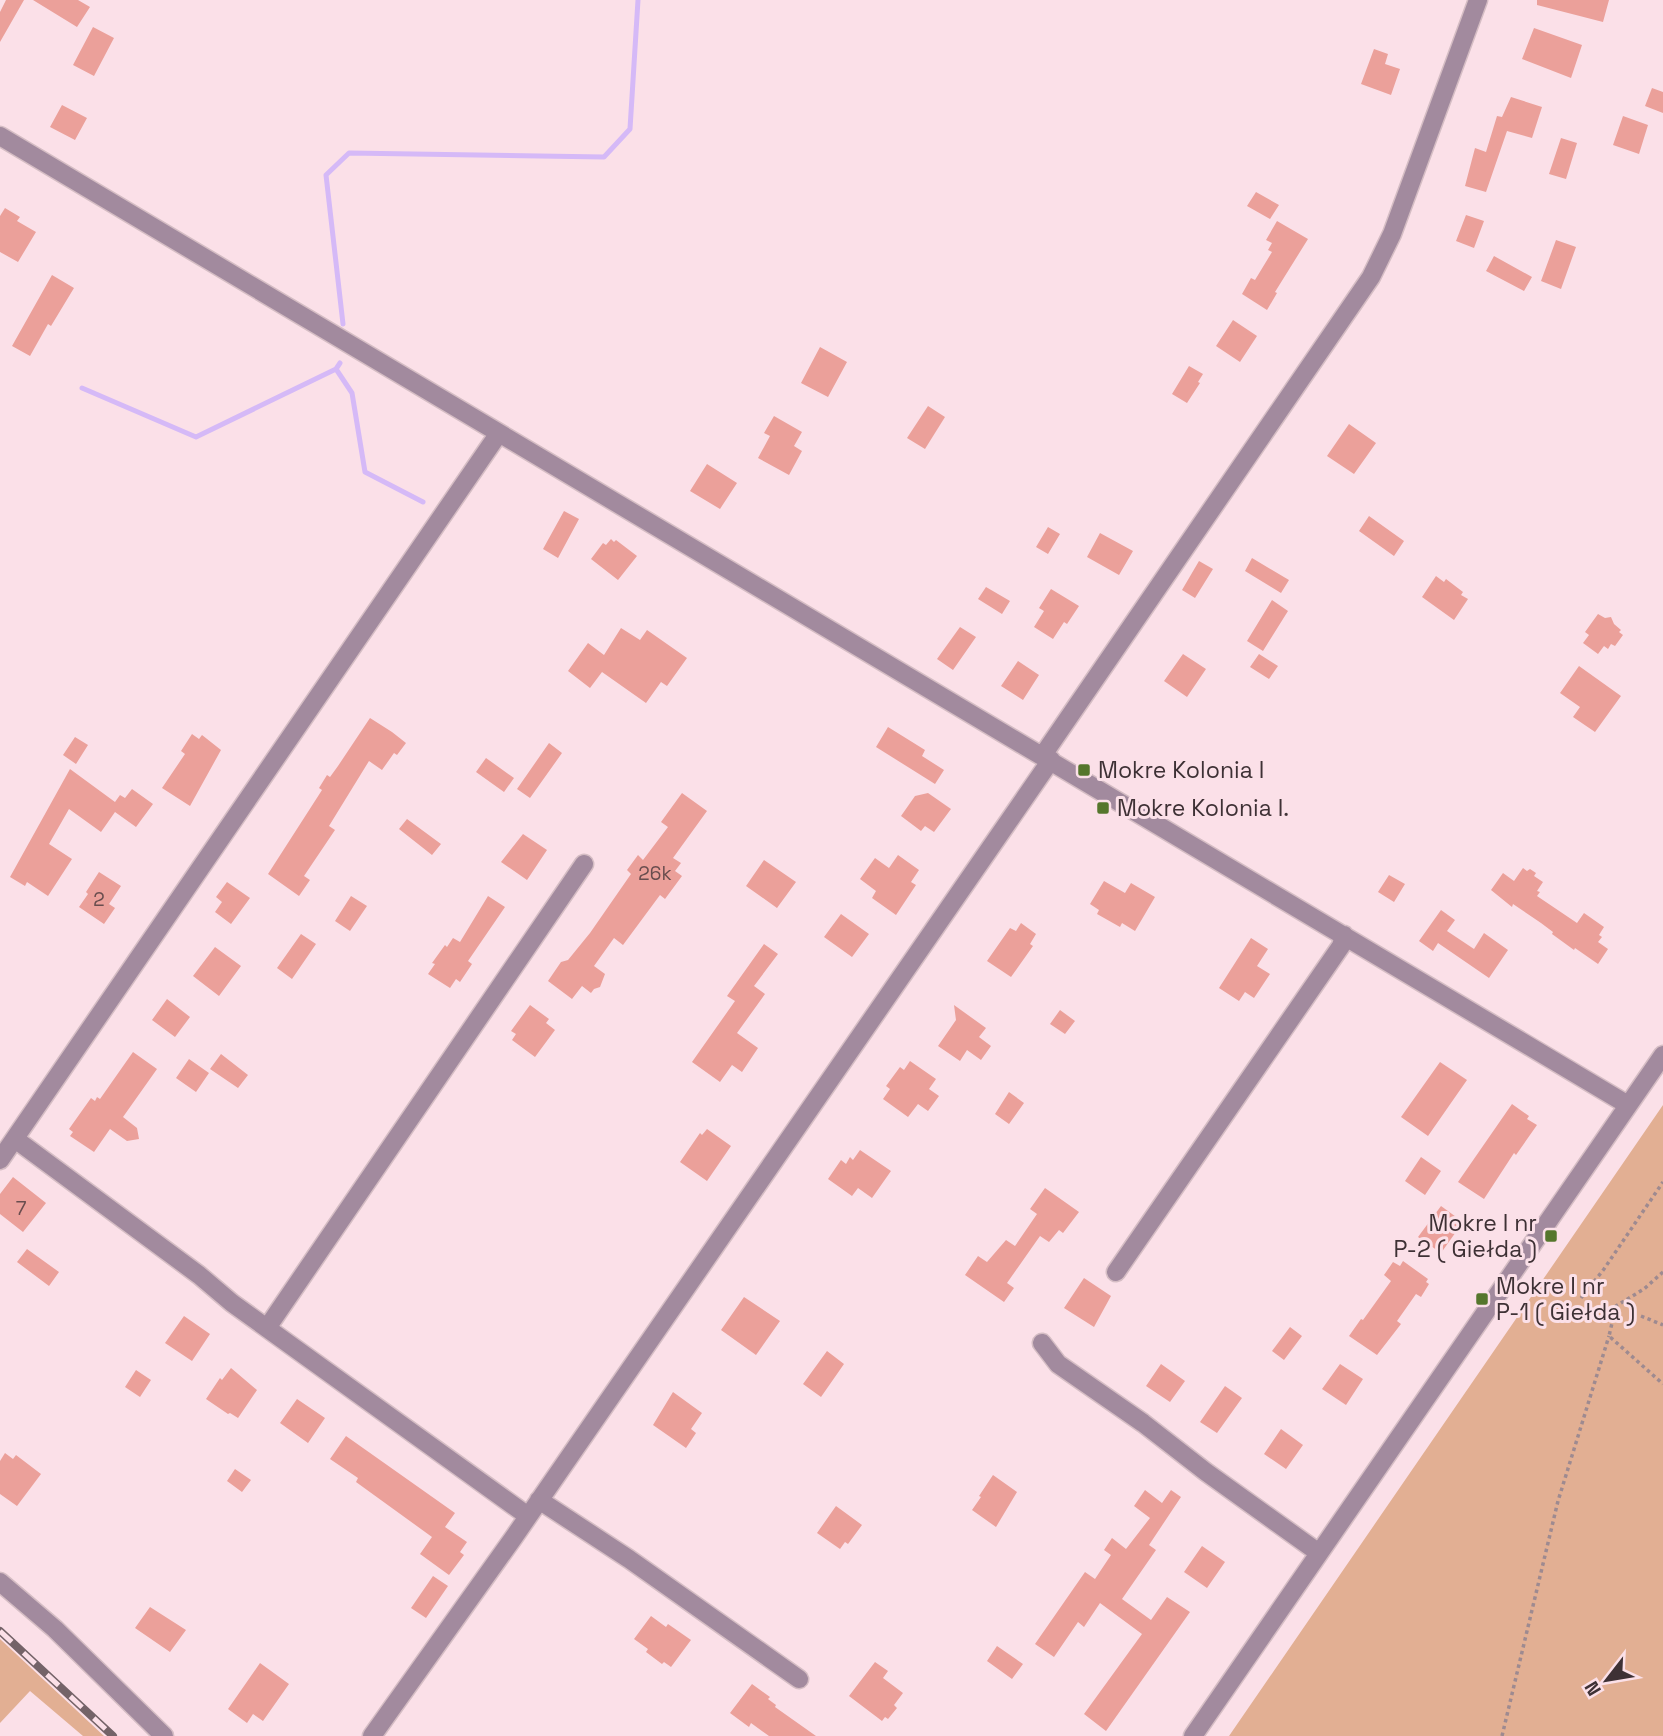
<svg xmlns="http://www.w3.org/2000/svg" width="1663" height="1736" viewBox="0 0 1663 1736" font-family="'Space Grotesk',sans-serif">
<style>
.green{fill:#e2af93}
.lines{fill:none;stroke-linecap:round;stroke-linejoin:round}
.stream{stroke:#d5b9f7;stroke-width:5}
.building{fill:#eba09a}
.minor-casing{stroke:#d5bdc4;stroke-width:21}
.path{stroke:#9e8a90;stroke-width:3.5;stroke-dasharray:3.5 3.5;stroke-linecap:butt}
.minor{stroke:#a28a9e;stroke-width:18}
.rail-casing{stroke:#746368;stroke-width:8}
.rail{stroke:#fbe0e8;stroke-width:5;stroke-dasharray:16;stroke-linecap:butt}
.poi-dot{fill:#55762c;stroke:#fbe0e8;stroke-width:2.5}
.labels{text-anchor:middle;stroke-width:6;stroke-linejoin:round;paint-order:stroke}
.number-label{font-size:19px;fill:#694d4e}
.poi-label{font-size:23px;fill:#3e3135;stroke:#fbe0e8;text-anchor:start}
</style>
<rect width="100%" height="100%" fill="#fbe0e8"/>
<!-- green -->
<path class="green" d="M1663,1105V1736H1229Z
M0,1639L104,1736H83L30,1691L0,1723Z"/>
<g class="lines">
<!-- stream -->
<path class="stream" d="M343,324L326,175L349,153L604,157L630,129L638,0
M340,363L336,369L352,393L365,472L423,502
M82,388L196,437L336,369"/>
</g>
<!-- building -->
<path class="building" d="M6,0H24L0,42V12Z
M33,0H78L90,7L77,27Z
M1537,0H1609L1603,22L1537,5Z
M93,27L114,38L94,76L73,65Z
M1534,28L1582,45L1571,78L1522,59Z
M1374,49L1388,54L1385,64L1400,69L1391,95L1361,84Z
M1652,88L1663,92V113L1645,106Z
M1511,97L1542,107L1532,138L1507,131L1486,192L1465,186L1475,148L1486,152L1497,116L1502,117Z
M62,105L87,118L75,140L50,127Z
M1623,116L1648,125L1639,154L1613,145Z
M1561,138L1577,143L1566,179L1549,174Z
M1256,192L1279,205L1270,219L1247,206Z
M5,208L20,217L17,221L36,232L18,262L0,252V216Z
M1466,215L1484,221L1474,248L1456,241Z
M1277,221L1308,239L1275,292L1277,293L1267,310L1242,294L1251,278L1255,280L1272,252L1268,250L1272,243L1266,240Z
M1556,240L1576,247L1561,289L1541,281Z
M1494,256L1532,277L1524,291L1486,271Z
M52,275L74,288L51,326L48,324L30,356L12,346Z
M1233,320L1257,336L1240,362L1216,346Z
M820,347L847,362L828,397L801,383Z
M1189,366L1203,374L1198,382L1200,383L1187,403L1172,394Z
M928,406L945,417L925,449L907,438Z
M774,416L802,432L794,446L802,451L789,475L758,458L770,436L764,433Z
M1349,424L1376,443L1354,474L1327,456Z
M707,464L737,483L720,509L690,491Z
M564,511L579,519L558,558L543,549Z
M1369,516L1404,541L1394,556L1359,531Z
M1048,527L1060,534L1048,554L1036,547Z
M1100,533L1133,551L1119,575L1087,557Z
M611,539L614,542L616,540L637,556L618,580L591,559L603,543L606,545Z
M1252,558L1289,580L1281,593L1245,571Z
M1199,561L1213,569L1195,598L1182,590Z
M1436,576L1444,582L1446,579L1463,592L1461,595L1468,599L1454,620L1422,597Z
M986,587L1010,601L1002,614L978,599Z
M1051,589L1079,606L1067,624L1064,622L1053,639L1034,627L1044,611L1039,608Z
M1272,600L1288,611L1263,651L1247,641Z
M1598,614L1605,618L1611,617L1614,624L1621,630L1619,632L1623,635L1615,646L1611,644L1608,649L1604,646L1598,654L1583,643L1589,635L1585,632Z
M960,627L976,637L953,670L937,659Z
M621,628L640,640L647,630L687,658L667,686L661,682L646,703L602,672L590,688L568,671L588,643L604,655Z
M1183,654L1206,669L1187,697L1164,681Z
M1259,654L1278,666L1269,679L1250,667Z
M1018,661L1039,675L1023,700L1001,686Z
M1579,666L1621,696L1595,732L1573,717L1580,707L1560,693Z
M370,718L392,732L406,743L397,755L394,753L382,770L369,761L329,826L335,830L304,876L310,880L299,896L268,874L322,790L319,788L327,775L330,777L338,766Z
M888,727L925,750L922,756L944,770L935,784L876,747Z
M192,734L199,739L202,735L221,750L190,806L162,788L185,754L181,751Z
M75,737L88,745L76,764L63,755Z
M549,743L562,753L530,798L517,789Z
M486,758L514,778L504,792L476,772Z
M70,769L115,802L120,795L125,798L132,789L153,804L136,827L115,812L101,832L69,809L49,844L72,859L48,896L27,882L25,886L10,877Z
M682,793L707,811L673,858L681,863L675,871L682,876L665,899L660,895L623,945L614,938L594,966L605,974L600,987L594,989L591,993L582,986L572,999L548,981L561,962L568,960L590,933L631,874L627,870L638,855L643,860L668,827L661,822Z
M928,793L951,809L934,832L925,826L921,831L901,816L915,796Z
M407,819L441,844L432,855L399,829Z
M523,834L547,850L527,880L501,862Z
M898,855L919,870L911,882L916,885L896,915L872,898L876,891L860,879L875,858L889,868Z
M764,860L796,882L777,908L746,886Z
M1523,868L1527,871L1530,869L1536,873L1534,876L1543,882L1537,891L1540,892L1537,896L1577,923L1584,913L1604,927L1599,935L1602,937L1598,942L1608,949L1598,964L1575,948L1574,950L1552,934L1553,932L1541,923L1513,904L1512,907L1491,890L1503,873L1514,881Z
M99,872L121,886L109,904L115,908L104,924L79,907L88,894L86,892Z
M1389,875L1405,884L1394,902L1378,892Z
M1104,881L1125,893L1131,883L1155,897L1135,931L1122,923L1120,927L1097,914L1099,910L1090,904Z
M227,882L250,898L231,924L215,912L222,902L216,897Z
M351,896L367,906L350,931L335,921Z
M488,896L505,907L468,961L472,964L460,982L456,979L450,988L428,974L435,964L432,963L445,945L447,947L453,938L460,942Z
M1441,910L1455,920L1447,931L1474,949L1484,933L1508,950L1489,978L1438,943L1433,951L1419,941Z
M841,914L869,934L852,957L824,937Z
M1021,923L1036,934L1030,944L1033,946L1011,977L987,961L1010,928L1016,931Z
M301,934L316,944L292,979L277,968Z
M1251,938L1268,949L1257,966L1270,974L1254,998L1245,992L1239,1001L1219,988Z
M764,944L778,954L754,986L765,994L737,1033L758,1048L742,1072L732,1065L720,1082L692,1062L735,1001L727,996Z
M215,947L241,966L219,996L193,976Z
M167,999L190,1017L175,1037L152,1020Z
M530,1005L549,1019L546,1023L555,1030L535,1057L512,1040L516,1034L511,1031Z
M954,1005L986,1028L979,1037L991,1046L981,1060L967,1050L960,1061L938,1046L956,1020Z
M1060,1010L1075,1021L1065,1034L1050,1024Z
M133,1052L157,1069L123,1117L137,1128L139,1139L127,1141L110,1129L94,1152L70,1136L73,1132L69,1129L91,1098L95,1101L97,1097L100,1099Z
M221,1054L248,1075L238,1088L210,1069Z
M189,1059L209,1073L196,1092L176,1078Z
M910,1061L936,1079L929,1089L939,1096L928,1111L918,1104L908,1117L883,1099L890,1089L886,1086L900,1067L904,1070Z
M1440,1062L1467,1080L1428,1136L1401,1117Z
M1009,1092L1024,1103L1009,1124L995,1114Z
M1512,1104L1529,1116L1527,1119L1537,1125L1516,1155L1514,1153L1484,1199L1458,1182Z
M707,1129L731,1146L707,1181L680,1162L700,1133L702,1135Z
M860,1150L891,1171L872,1198L858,1188L852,1196L828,1179L841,1160L846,1164L850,1157L853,1160Z
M1421,1157L1441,1171L1425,1195L1405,1181Z
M13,1177L46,1203L23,1232L0,1214V1194Z
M1045,1188L1079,1212L1063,1233L1059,1230L1049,1242L1040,1236L1007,1283L1014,1288L1004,1302L965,1275L978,1256L987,1262L1006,1240L1015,1246L1037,1214L1030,1209Z
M1441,1206L1463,1222L1441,1253L1418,1237Z
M27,1249L59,1272L49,1286L17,1262Z
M1403,1261L1428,1279L1426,1282L1429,1284L1421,1297L1416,1294L1397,1321L1401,1324L1377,1355L1349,1336L1361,1319L1363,1320L1391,1281L1384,1275L1393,1262L1400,1266Z
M1084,1278L1111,1296L1094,1327L1064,1308Z
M744,1297L780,1321L756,1355L721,1330Z
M184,1316L210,1334L192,1361L165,1343Z
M1290,1327L1302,1336L1284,1360L1272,1351Z
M827,1351L844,1364L821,1397L803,1384Z
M1161,1364L1185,1381L1170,1402L1146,1386Z
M1340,1364L1363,1379L1346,1405L1322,1389Z
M231,1368L257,1390L238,1418L230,1413L228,1414L206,1399L220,1378L222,1380Z
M136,1370L151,1380L140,1397L125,1387Z
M1225,1386L1242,1398L1217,1433L1200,1422Z
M673,1392L702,1413L691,1429L696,1433L686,1448L653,1425Z
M297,1399L325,1418L308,1443L280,1423Z
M1281,1429L1303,1445L1286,1469L1264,1454Z
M346,1436L455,1513L445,1527L467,1542L460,1552L464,1555L449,1575L420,1554L432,1537L356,1482L358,1478L330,1459Z
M5,1453L13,1459L16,1455L41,1474L17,1506L0,1494V1461Z
M235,1469L251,1480L242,1492L227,1481Z
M993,1475L1017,1492L996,1527L972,1510L981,1497L979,1496Z
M1145,1490L1162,1503L1171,1490L1181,1497L1149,1545L1156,1550L1122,1599L1151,1620L1167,1597L1190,1612L1106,1731L1084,1714L1142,1634L1100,1603L1084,1627L1078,1622L1054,1657L1035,1644L1085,1572L1095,1579L1111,1555L1104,1550L1112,1538L1126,1549L1150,1518L1134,1506Z
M836,1506L862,1525L848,1544L845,1542L840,1549L817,1533Z
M1202,1546L1225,1562L1207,1588L1184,1572Z
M433,1576L448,1586L426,1618L411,1608Z
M150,1607L186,1630L170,1652L135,1628Z
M651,1616L666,1627L668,1624L691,1640L671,1667L664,1662L662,1664L646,1652L648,1649L634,1639Z
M997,1646L1023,1664L1012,1679L987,1661Z
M875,1662L888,1671L883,1678L903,1693L894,1705L897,1708L888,1719L885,1717L882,1721L849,1696Z
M260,1663L289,1684L263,1721L253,1714L247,1723L228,1709Z
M752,1684L770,1697L768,1699L776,1705L775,1707L816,1736H769L751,1723L749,1727L730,1713Z"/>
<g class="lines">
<defs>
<path id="minor" d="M0,136L1628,1105
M1043,755L1371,277L1392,234L1478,0
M15,1139L199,1275L232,1303L528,1516
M0,1160L499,433
M1116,1272L1341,946L1344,935
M267,1328L584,864
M1042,1343L1058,1364L1143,1423L1206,1472L1319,1553
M539,1500L629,1559L799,1679
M0,1582L55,1629L164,1736
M372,1736L514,1537L1051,760
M1193,1736L1663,1055"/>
</defs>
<!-- minor casing -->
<use href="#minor" class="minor-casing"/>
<!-- path -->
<path class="path" d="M1663,1272L1644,1289L1616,1306L1609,1336L1663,1384
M1581,1298L1604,1269L1663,1182
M1641,1316L1663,1325
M1502,1736L1558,1501L1609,1336"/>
<!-- minor -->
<use href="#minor" class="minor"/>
<defs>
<path id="rail" d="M0,1631L113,1736"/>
</defs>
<!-- rail casing -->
<use href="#rail" class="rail-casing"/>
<!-- rail -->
<use href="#rail" class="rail"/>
</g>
<!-- markers -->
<g class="poi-dot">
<rect x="1077" y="763" width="14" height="14" rx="3.5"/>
<rect x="1096" y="801" width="14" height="14" rx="3.5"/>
<rect x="1544" y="1229" width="14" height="14" rx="3.5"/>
<rect x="1475" y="1292" width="14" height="14" rx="3.5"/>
</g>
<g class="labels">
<!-- number labels -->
<g class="number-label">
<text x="655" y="880">26k</text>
<text x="99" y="906">2</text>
<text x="21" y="1215">7</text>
</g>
<!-- poi labels -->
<g class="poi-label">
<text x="1098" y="778">Mokre Kolonia I</text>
<text x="1117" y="816">Mokre Kolonia I.</text>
<text x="1537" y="1231" text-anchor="end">Mokre I nr<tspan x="1537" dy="26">P-2 ( Giełda )</tspan></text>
<text x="1496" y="1294">Mokre I nr<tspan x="1496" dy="26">P-1 ( Giełda )</tspan></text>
</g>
</g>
<!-- north arrow -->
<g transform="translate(1607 1680) rotate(239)" stroke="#fbe0e8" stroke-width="5" paint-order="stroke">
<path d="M0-5L12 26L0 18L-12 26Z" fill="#3e3135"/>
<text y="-10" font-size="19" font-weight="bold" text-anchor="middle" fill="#3e3135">N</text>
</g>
</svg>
